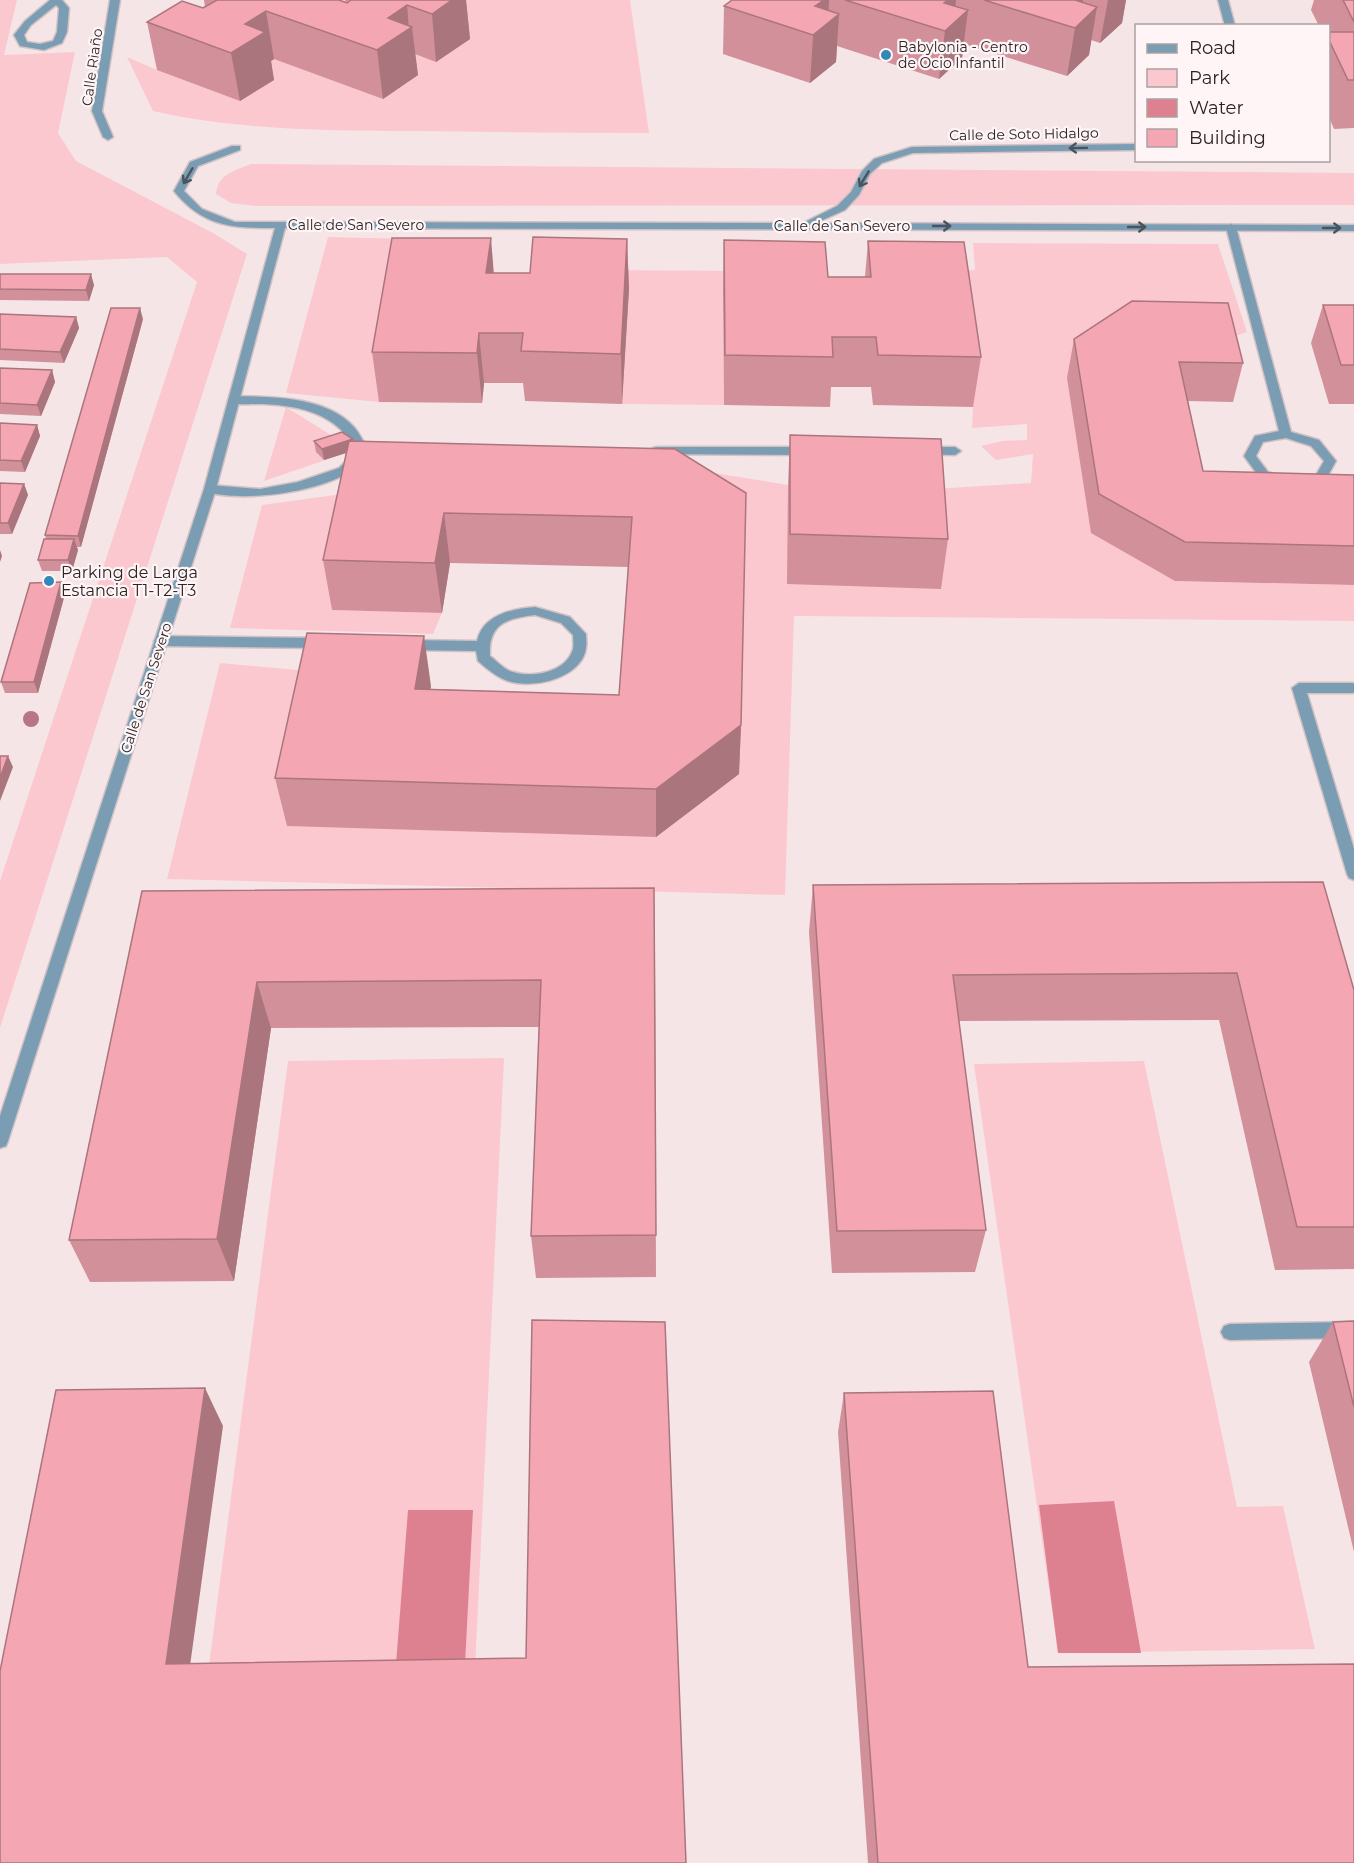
<svg xmlns="http://www.w3.org/2000/svg" width="1354" height="1863" viewBox="0 0 1354 1863" font-family="Montserrat,sans-serif">
<style>
.green{fill:#fcc8cf}
.water{fill:#dd8191}
.lines{fill:none;stroke-linecap:round;stroke-linejoin:round}
.lane-casing{stroke:#d1c2c4;stroke-width:3}
.street-casing{stroke:#d1c2c4;stroke-width:3}
.lane{fill:#7a9db4;fill-rule:evenodd}
.street{fill:#7a9db4;fill-rule:evenodd}
.tree{fill:#b87488}
.wall{fill:#d2909a}
.shaded-wall{fill:#ab757d}
.building{fill:#f4a7b3;stroke:#ab757d;stroke-width:1.5}
.oneway{stroke:#4a545e}
.poi-dot{fill:#3289b8;stroke:#fff4f6;stroke-width:2}
.labels{text-anchor:middle;stroke-width:4.5;stroke-linejoin:round;paint-order:stroke}
.far-poi-label{font-size:14px;fill:#2a2424;stroke:#fff4f6;text-anchor:start}
.far-street-label{font-size:14px;fill:#2a2424;stroke:#fff4f6}
.poi-label{font-size:16px;fill:#2a2424;stroke:#fff4f6;text-anchor:start}
</style>
<rect width="100%" height="100%" fill="#f6e5e7"/>
<!-- green -->
<path class="green" d="M0,0H17L4,55L75,52L58,133L76,161L213,233L247,254L0,1028V881L197,282L167,257L0,264Z
M224,0H630L649,133C570,133 491,132 412,131C325,131 238,130 153,111L127,57L157,70Z
M251,164L1354,173V205L256,206L231,203L216,194C218,174 234,171 251,164Z
M328,237L410,239L398,288L379,402L286,393Z
M973,243L1218,244L1247,332L1218,342L1123,340L1175,581L1354,585V621L794,616L785,895L167,879L220,663L319,672L656,837L739,774L744,544L702,471L788,485L934,489L1031,483L1033,454L996,460L981,446L1002,441L1027,440V424L972,428L973,407L933,271L975,270Z
M603,270L750,271L723,290L724,405L622,404L629,289Z
M286,407L355,450L264,481Z
M357,492L333,610L442,613L433,634L230,628L262,505Z
M504,1058L475,1669L208,1673L288,1061Z
M1144,1061L1237,1507L1283,1506L1315,1649L1058,1653L974,1064Z"/>
<!-- water -->
<path class="water" d="M1114,1501L1141,1653H1058L1039,1505Z
M408,1510H473L465,1664H396Z"/>
<g class="lines">
<defs>
<path id="lane" d="M50,0H62L69,8L67,32L62,43L44,50L20,46L14,35L25,21ZM56,5L59,8L57,32L53,41L40,44L27,42L24,35L31,25Z
M1231,224L1236,227L1291,432L1319,440L1336,461L1325,481L1294,488L1260,478L1244,456L1255,436L1279,431L1226,227ZM1286,438L1311,446L1324,461L1316,475L1294,480L1268,472L1256,456L1263,442Z
M234,396C272,397 326,396 354,427C360,434 364,443 369,451C363,458 354,470 346,474C312,493 244,502 206,492V486L210,485L260,489L298,482L339,468L357,450C336,414 303,406 263,404C252,404 241,405 230,403L228,400Z
M657,447H810L816,451L810,455L653,454V448Z
M921,447H955L961,451L955,455L917,454L915,451Z
M535,607L570,617L586,634C586,638 587,643 586,648C582,680 525,692 501,678C493,674 485,667 478,661L476,651L407,650L400,645L407,640L477,641C483,615 511,609 535,607ZM535,615L561,623L573,635C573,639 574,645 573,649C566,673 532,678 513,672C504,670 497,661 490,656C488,624 507,618 535,615Z
M161,636L326,638L333,643L326,648L161,646L154,641Z
M1354,1322V1338L1230,1340L1224,1338L1221,1332L1224,1326L1230,1324Z"/>
<path id="street" d="M110,0H120L102,111L113,137L108,140L103,137L92,111Z
M1218,0H1228L1235,26H1225Z
M1136,144V150L913,153L882,163L870,174L859,195L845,210L816,223L1354,225V231L285,228L216,489L8,1141L6,1146L0,1148V1116L204,489L275,228C232,228 203,227 174,191L190,162L232,146H240V150L198,166L184,191L202,209L235,222L803,223L837,206L851,192L862,171L874,159L912,147Z
M1299,683H1354V693H1307L1354,849V880L1349,878L1347,874L1292,688Z"/>
</defs>
<!-- lane casing -->
<use href="#lane" class="lane-casing"/>
<!-- street casing -->
<use href="#street" class="street-casing"/>
<!-- lane -->
<use href="#lane" class="lane"/>
<!-- street -->
<use href="#street" class="street"/>
</g>
<!-- trees -->
<circle class="tree" cx="31" cy="719" r="8"/>
<!-- wall -->
<path class="wall" d="M204,0H339L346,2L345,0H466L470,39L436,62L415,54L418,75L383,99L274,59L271,61L274,80L240,101L157,70L147,22L203,8L205,7Z
M732,0H1126L1122,23L1100,43L1091,40L1089,55L1067,76L964,44L962,58L939,79L837,46L836,62L810,83L723,54L724,6Z
M1314,0H1354V128L1334,129L1329,117V26H1319L1311,10Z
M627,239L629,289L622,404L525,401L523,383H484L482,403L379,402L372,352L493,273H530Z
M724,240L828,277H865L868,241L981,357L973,407L873,405L871,387H831L830,407L724,405L723,290Z
M0,274L94,285L89,301L0,300Z
M1323,305H1354V404H1329L1311,343Z
M0,314L76,317L79,328L64,363L0,360Z
M143,319L81,547H77L78,550L72,571H42L38,560L46,539L45,535Z
M1074,339L1243,363L1233,402L1188,401L1203,471L1354,475V585L1175,581L1091,533L1067,378Z
M0,368L52,370L55,382L41,416L0,414Z
M0,423L37,425L40,436L25,472L0,471Z
M790,435L948,539L941,589L787,584L788,485Z
M353,439L354,442L675,449L741,725L739,774L656,837L287,826L275,778L431,686L430,689L619,695L628,567L450,563L442,613L332,610L323,560L346,453L324,460L316,452L314,441Z
M0,483L24,484L28,495L12,534H0Z
M61,582L65,594L38,693H5L1,682Z
M813,885L1354,990V1269L1275,1270L1219,1020L959,1021L986,1230L975,1272L832,1273L809,932Z
M654,888L656,1277L536,1278L531,1236L539,1027L271,1028L234,1281L90,1282L69,1240L142,891Z
M1354,1321V1552L1309,1362L1333,1322Z
M844,1393L1028,1667L1354,1863H868L838,1432Z"/>
<!-- shaded-wall -->
<path class="shaded-wall" d="M452,0H466L470,39L436,62L432,14Z
M824,0H829L828,23L839,14L836,62L810,83L815,6Z
M948,0H956L954,23L968,10L962,58L939,79L945,31L944,3Z
M1073,0H1083L1079,24L1097,7L1089,55L1067,76L1075,28Z
M1108,0H1126L1122,23L1100,43Z
M407,5L409,29L412,27L418,75L383,99L377,50L388,18Z
M266,11L274,59L271,61L274,80L240,101L231,53L245,24Z
M491,238L495,288L486,273Z
M627,239L629,289L622,404L621,354Z
M91,274L94,285L89,301L86,290Z
M140,308L143,319L81,547L78,536Z
M76,317L79,328L64,363L60,352Z
M479,333L484,383L482,403L477,353Z
M52,370L55,382L41,416L37,405Z
M37,425L40,436L25,472L21,461Z
M353,439L355,450L324,460L322,449Z
M24,484L28,495L12,534L8,523Z
M444,513L450,563L442,613L435,563Z
M74,539L78,550L72,571L68,560Z
M0,550L2,556L0,562Z
M61,582L65,594L38,693L34,682Z
M424,636L431,686L422,738L415,689Z
M741,725L739,774L656,837V789Z
M8,756L13,767L0,801V778Z
M654,888L655,936L656,1277V1235Z
M257,982L271,1028L234,1281L217,1239Z
M205,1388L223,1426L186,1695L166,1664Z"/>
<!-- building -->
<path class="building" d="M217,0H339L347,3L351,0H452L432,14L407,5L388,18L412,27L377,50L266,11L245,24L265,32L231,53L147,22L182,1L203,8Z
M732,0H824L815,6L839,14L813,35L724,6Z
M845,0H948L944,3L968,10L945,31Z
M984,0H1075L1097,7L1075,28Z
M1343,0H1354V22Z
M1329,32H1354V80H1348L1329,40Z
M533,237L627,239L621,354L521,351L523,333H479L477,353L372,352L392,238H491L486,273H530Z
M724,240L825,242L828,277H871L868,241L964,242L981,357L878,355L876,337H832L833,357L725,355Z
M0,274H91L86,290L0,289Z
M1132,301L1228,303L1243,363L1179,362L1203,471L1354,475V546L1185,542L1099,494L1074,339Z
M1323,305H1354V365H1341Z
M111,308H140L78,536L45,535Z
M0,314L76,317L60,352L0,349Z
M0,368L52,370L37,405L0,403Z
M0,423L37,425L21,461L0,460Z
M342,432L353,439L322,449L314,441Z
M790,435L941,439L948,539L790,534Z
M349,441L675,449L746,493L741,725L656,789L275,778L307,633L424,636L415,689L619,695L632,517L444,513L435,563L323,560Z
M0,483L24,484L8,523H0Z
M44,539H74L68,560H38Z
M61,582L34,682H1L30,583Z
M0,756H8L0,778Z
M1323,882L1354,990V1227H1297L1237,973L953,975L986,1230L837,1231L813,885Z
M654,888L656,1235L531,1236L541,980L257,982L217,1239L69,1240L142,891Z
M532,1320L665,1322L686,1863H0V1671L56,1390L205,1388L166,1664L526,1658Z
M1354,1321V1407L1333,1322Z
M993,1391L1028,1667L1354,1664V1863H878L844,1393Z"/>
<!-- one-way arrows -->
<defs><path id="oneway-shaft" d="M-6 0H5M1.5-3L5.5 0L1.5 3" fill="none" stroke-width="1.6" stroke-linecap="round" stroke-linejoin="round" transform="scale(1.5)"/></defs>
<g class="oneway">
<use href="#oneway-shaft" transform="translate(1078 148) rotate(179)"/>
<use href="#oneway-shaft" transform="translate(188 176) rotate(120)"/>
<use href="#oneway-shaft" transform="translate(864 179) rotate(121)"/>
<use href="#oneway-shaft" transform="translate(942 226)"/>
<use href="#oneway-shaft" transform="translate(1137 227)"/>
<use href="#oneway-shaft" transform="translate(1332 228)"/>
</g>
<!-- markers -->
<g class="poi-dot">
<circle cx="886" cy="55" r="6"/>
<circle cx="49" cy="581" r="6"/>
</g>
<g class="labels">
<!-- far-poi labels -->
<g class="far-poi-label">
<text x="898" y="52">Babylonia - Centro<tspan x="898" dy="16">de Ocio Infantil</tspan></text>
</g>
<!-- far-street labels -->
<g class="far-street-label">
<text transform="translate(92 67) rotate(-82)" y="5">Calle Riaño</text>
<text transform="translate(1024 134) rotate(-1)" y="5">Calle de Soto Hidalgo</text>
<text x="356" y="230">Calle de San Severo</text>
<text x="842" y="231">Calle de San Severo</text>
<text transform="translate(146 688) rotate(-72)" y="5">Calle de San Severo</text>
</g>
<!-- poi labels -->
<g class="poi-label">
<text x="61" y="578">Parking de Larga<tspan x="61" dy="18">Estancia T1-T2-T3</tspan></text>
</g>
</g>
<!-- legend -->
<rect x="1135" y="24" width="195" height="138" fill="#fff4f6" stroke="#aaa1a2" stroke-width="1.5"/>
<rect x="1147" y="44" width="30" height="9" fill="#7a9db4" stroke="#aaa1a2" stroke-width="1.5"/>
<text x="1189" y="54" font-size="18" fill="#2a2424">Road</text>
<rect x="1147" y="69" width="30" height="18" fill="#fcc8cf" stroke="#aaa1a2" stroke-width="1.5"/>
<text x="1189" y="84" font-size="18" fill="#2a2424">Park</text>
<rect x="1147" y="99" width="30" height="18" fill="#dd8191" stroke="#aaa1a2" stroke-width="1.5"/>
<text x="1189" y="114" font-size="18" fill="#2a2424">Water</text>
<rect x="1147" y="129" width="30" height="18" fill="#f4a7b3" stroke="#aaa1a2" stroke-width="1.5"/>
<text x="1189" y="144" font-size="18" fill="#2a2424">Building</text>
</svg>
